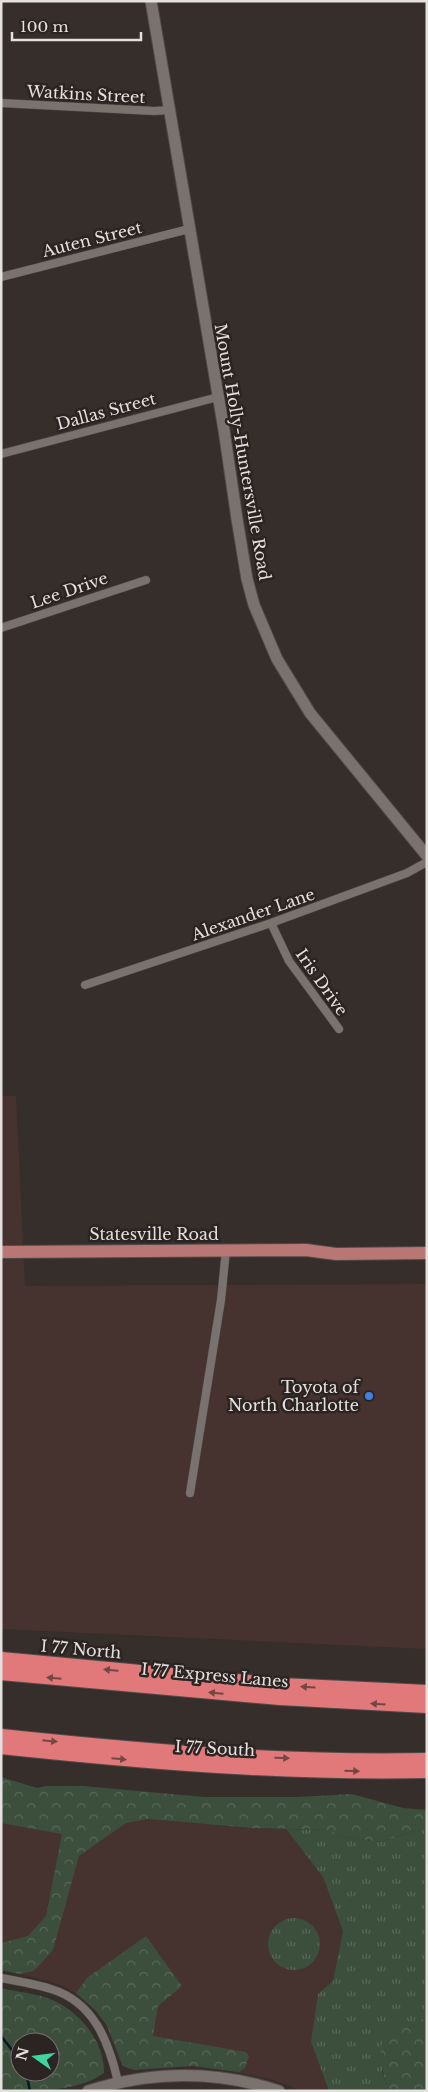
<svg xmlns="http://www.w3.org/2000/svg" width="428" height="2092" viewBox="0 0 428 2092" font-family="'Libre Baskerville',serif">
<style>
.commercial{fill:#46322f}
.grass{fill:url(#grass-tufts)}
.forest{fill:url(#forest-crowns);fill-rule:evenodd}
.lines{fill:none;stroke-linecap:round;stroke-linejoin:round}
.stream{stroke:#001c21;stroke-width:2.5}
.street-casing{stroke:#504b49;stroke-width:9}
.secondary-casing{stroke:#504b49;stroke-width:13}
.primary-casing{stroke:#504b49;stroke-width:14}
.highway-casing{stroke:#504b49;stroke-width:16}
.street{stroke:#7a726e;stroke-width:8}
.secondary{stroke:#7a726e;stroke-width:11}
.primary{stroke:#b87675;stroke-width:12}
.highway{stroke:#e1797a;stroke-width:14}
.oneway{fill:#744645}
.shop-dot{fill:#3f7fe0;stroke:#2b2422;stroke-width:2}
.labels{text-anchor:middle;stroke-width:5;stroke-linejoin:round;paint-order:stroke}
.street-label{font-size:16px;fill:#e4e0de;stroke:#2b2422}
.poi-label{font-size:16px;fill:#e4e0de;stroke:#2b2422;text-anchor:end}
</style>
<defs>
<pattern id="grass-tufts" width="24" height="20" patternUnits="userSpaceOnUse" patternTransform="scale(1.25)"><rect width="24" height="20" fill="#3c4f3d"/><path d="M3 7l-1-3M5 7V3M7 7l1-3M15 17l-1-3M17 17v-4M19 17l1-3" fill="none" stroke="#586859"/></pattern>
<pattern id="forest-crowns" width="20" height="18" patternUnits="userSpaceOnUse" patternTransform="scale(1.25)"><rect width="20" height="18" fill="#3c4f3d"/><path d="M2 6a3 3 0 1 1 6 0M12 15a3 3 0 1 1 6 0" fill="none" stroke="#586859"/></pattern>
</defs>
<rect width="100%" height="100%" fill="#352e2b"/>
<!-- commercial -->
<path class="commercial" d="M1,1096H16L25,1286L427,1284V1649L1,1629Z
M1,1805L148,1819L251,1828L286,1829L323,1877L343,1931L333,1981L311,2042L329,2091H302L270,2079L214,2068L192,2066L128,2069L123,2066L119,2060L107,2026L96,2011L81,1997L69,1989L52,1982L1,1970Z"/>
<!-- grass -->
<path class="grass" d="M286,1829L330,1830L340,1836L380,1842L422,1829L427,1830V2017L417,2023L396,2027L382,2071L389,2091H329L311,2042L318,1994L333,1981L343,1931L323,1877Z
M268 1944a26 26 0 1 1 52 0a26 26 0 1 1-52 0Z"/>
<!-- forest -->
<path class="forest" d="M1,1777L37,1788L46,1786H83L204,1797H298L352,1794L403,1808L427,1810V1830L422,1829L380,1842L340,1836L329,1830L251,1828L148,1819L126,1823L79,1856L53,1950L34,1971L19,1974L1,1970V1943L28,1936L46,1916L62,1834L1,1823Z
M146,1936L182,1986L158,2006L153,2036L246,2052L249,2056L245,2068L239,2072L192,2066L134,2070L123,2066L107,2026L96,2011L76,1993L87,1978Z
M1,1988C17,1992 35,1993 50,1999C79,2010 105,2042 104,2073C79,2092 34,2091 1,2091ZM20,2042H50V2072H20Z
M427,2017V2091H389C382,2071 371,2038 397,2026C407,2022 415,2024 427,2017Z"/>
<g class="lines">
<!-- stream -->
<path class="stream" d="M1,2036L20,2060
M26,2072L30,2091"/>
<defs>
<path id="street" d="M1,103L154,111L170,110
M1,277L189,229
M1,454L218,397
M1,628L146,580
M271,923L289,961L339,1029
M85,985L271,923L407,873L427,862
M190,1493L221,1300L226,1250
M1,1978C18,1981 35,1984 51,1989C94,2002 109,2042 118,2082"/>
<path id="secondary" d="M151,1L224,430L237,519L247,579L254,605L277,659L310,713L427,856
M88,2091C151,2071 216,2070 279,2091"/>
<path id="primary" d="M1,1252L306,1250L336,1254L427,1253"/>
<path id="highway" d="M1,1659L281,1685L427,1692
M1,1673L280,1698L427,1706
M1,1736C143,1751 284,1763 427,1760
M1,1747C143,1762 284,1774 427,1771"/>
</defs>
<!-- street casing -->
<use href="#street" class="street-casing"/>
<!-- secondary casing -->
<use href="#secondary" class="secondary-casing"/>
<!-- primary casing -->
<use href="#primary" class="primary-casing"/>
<!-- highway casing -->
<use href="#highway" class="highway-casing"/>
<!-- street -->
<use href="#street" class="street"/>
<!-- secondary -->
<use href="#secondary" class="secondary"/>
<!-- primary -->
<use href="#primary" class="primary"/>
<!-- highway -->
<use href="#highway" class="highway"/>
</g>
<!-- one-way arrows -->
<defs><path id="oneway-solid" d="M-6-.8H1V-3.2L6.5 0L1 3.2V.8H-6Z" transform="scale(1.25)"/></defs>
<g class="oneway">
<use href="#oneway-solid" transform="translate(111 1670) rotate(-175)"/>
<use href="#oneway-solid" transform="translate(54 1678) rotate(-175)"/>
<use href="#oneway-solid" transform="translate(308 1687) rotate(-176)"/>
<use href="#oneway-solid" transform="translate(216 1693) rotate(-175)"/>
<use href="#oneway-solid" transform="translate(378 1704) rotate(-177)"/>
<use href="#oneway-solid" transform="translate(50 1741) rotate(6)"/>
<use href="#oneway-solid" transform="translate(282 1758) rotate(2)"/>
<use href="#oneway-solid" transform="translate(119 1759) rotate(5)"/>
<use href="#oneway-solid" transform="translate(352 1771) rotate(1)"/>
</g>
<!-- markers -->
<circle class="shop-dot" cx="369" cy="1396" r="5"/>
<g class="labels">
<!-- street labels -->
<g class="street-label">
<text transform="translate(86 94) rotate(3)" y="6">Watkins Street</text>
<text transform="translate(92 239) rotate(-14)" y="6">Auten Street</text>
<text transform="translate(106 411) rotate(-15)" y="6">Dallas Street</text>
<text transform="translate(243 452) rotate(80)" y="6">Mount Holly-Huntersville Road</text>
<text transform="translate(69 590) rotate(-19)" y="6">Lee Drive</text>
<text transform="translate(253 914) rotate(-19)" y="6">Alexander Lane</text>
<text transform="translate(322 982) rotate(55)" y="6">Iris Drive</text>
<text x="154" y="1240">Statesville Road</text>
<text transform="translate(81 1649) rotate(5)" y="6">I 77 North</text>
<text transform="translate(215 1675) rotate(5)" y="6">I 77 Express Lanes</text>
<text transform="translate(215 1748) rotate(3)" y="6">I 77 South</text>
</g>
<!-- poi labels -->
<g class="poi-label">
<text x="359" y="1393">Toyota of<tspan x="359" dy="18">North Charlotte</tspan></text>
</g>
</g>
<!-- border -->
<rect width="428" height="2092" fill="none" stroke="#e4e0de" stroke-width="5"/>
<!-- north arrow -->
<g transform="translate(35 2057) rotate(284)"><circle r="24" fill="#2b2422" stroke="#756f6d"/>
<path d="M0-4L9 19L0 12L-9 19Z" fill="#40d4a1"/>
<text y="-8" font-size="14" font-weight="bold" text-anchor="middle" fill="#e4e0de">N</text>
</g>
<!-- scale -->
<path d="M12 32v8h129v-8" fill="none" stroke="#e4e0de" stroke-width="2.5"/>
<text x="20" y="32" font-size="15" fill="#e4e0de" stroke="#2b2422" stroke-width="4" paint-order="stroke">100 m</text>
</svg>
